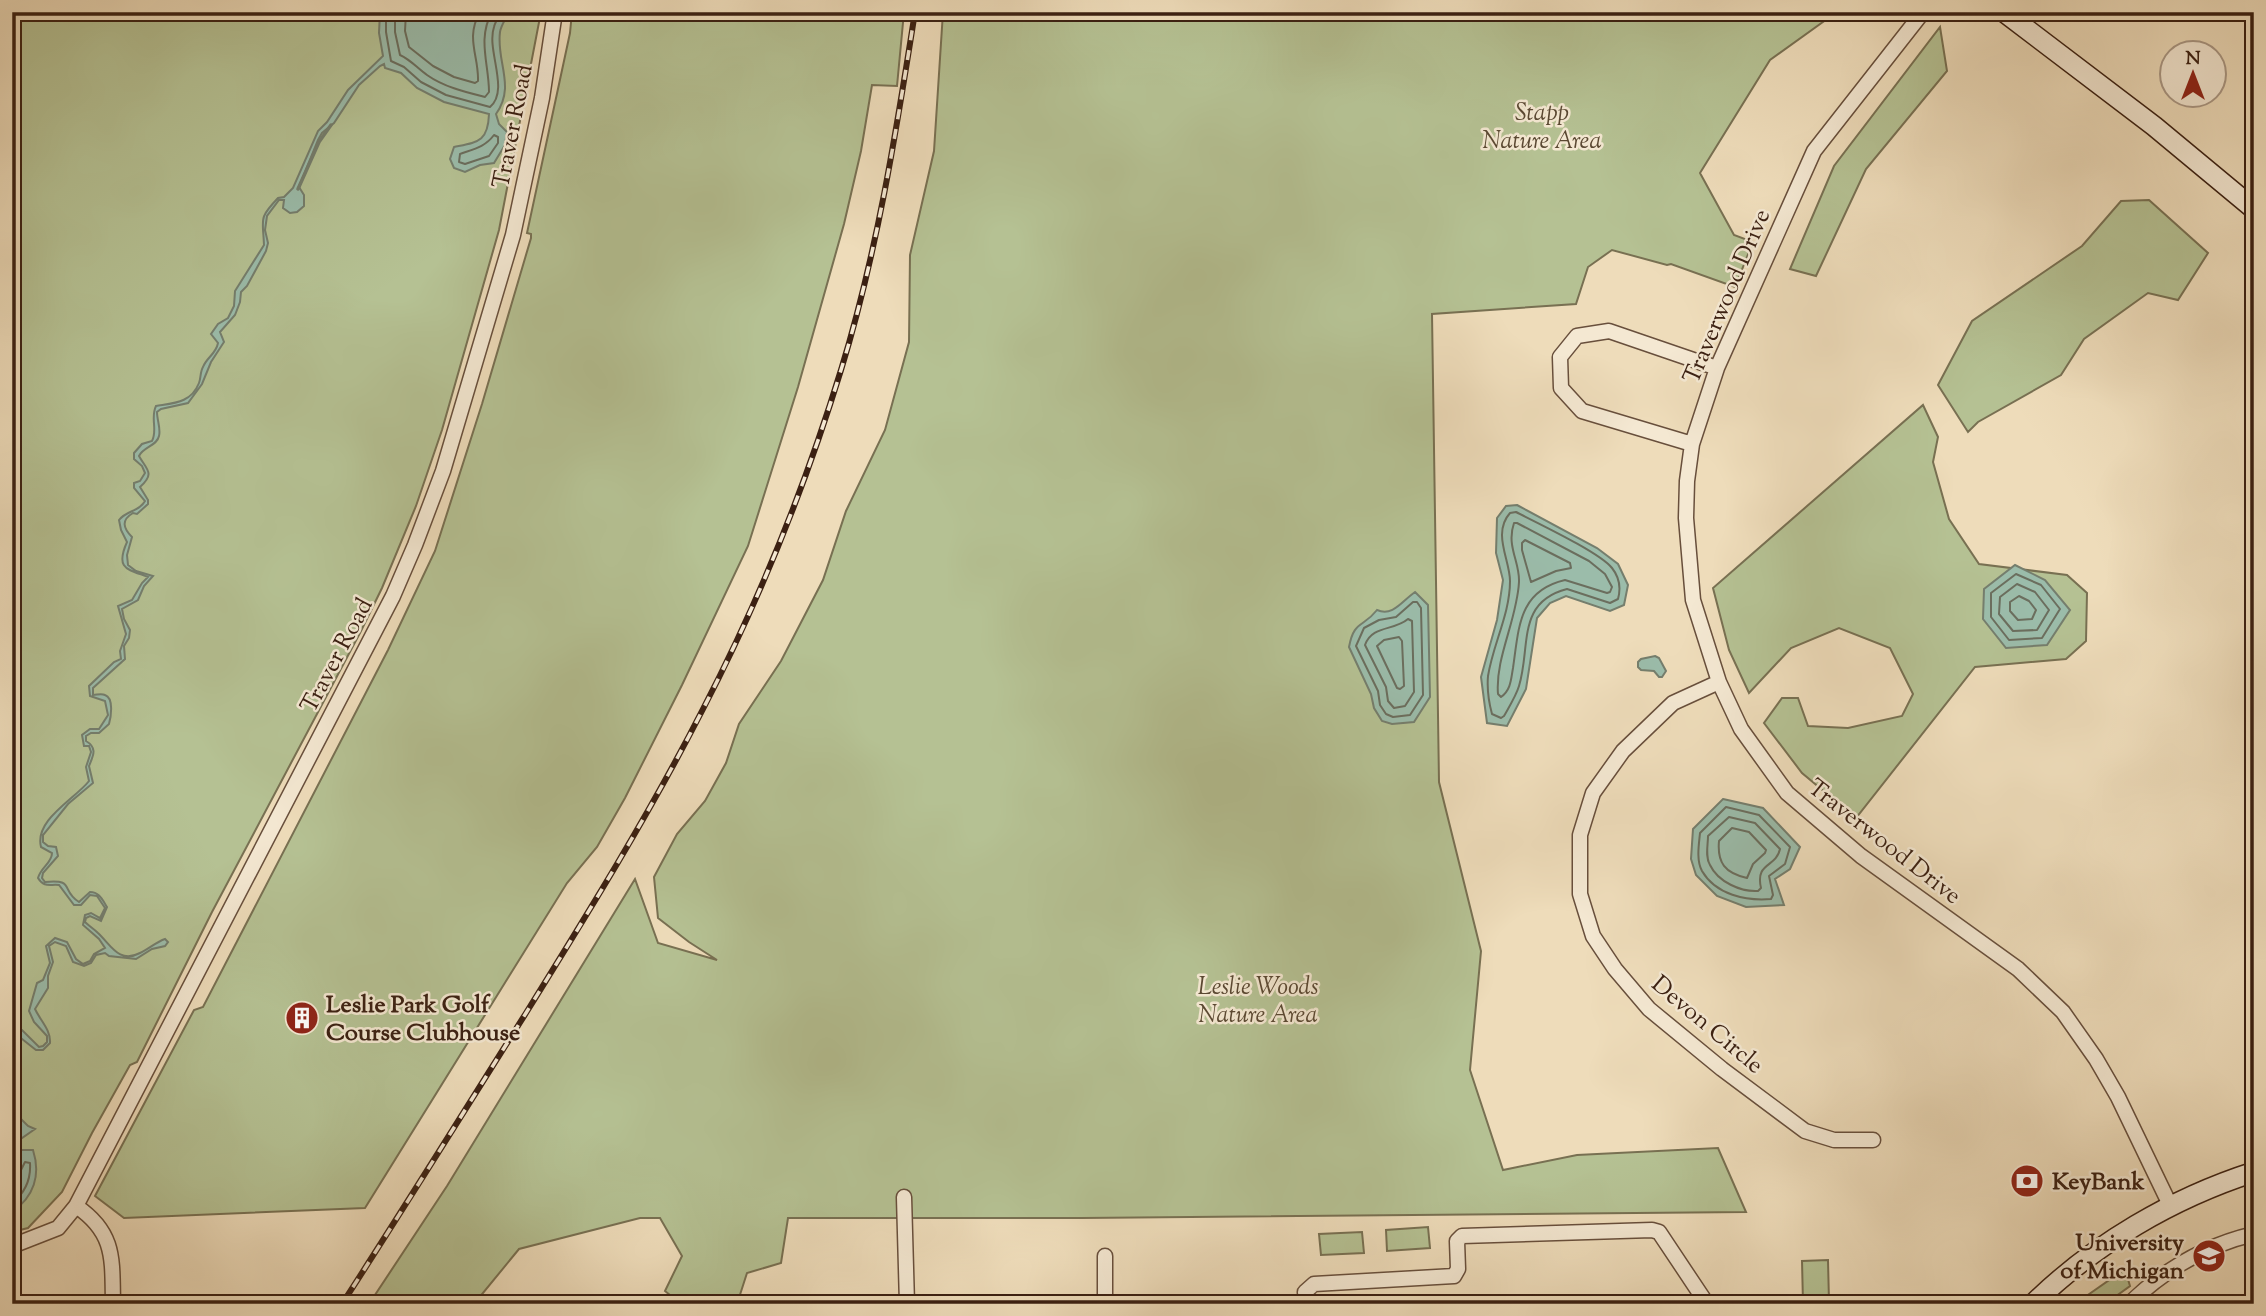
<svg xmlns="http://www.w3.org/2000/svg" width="2266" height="1316" viewBox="0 0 2266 1316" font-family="'Sorts Mill Goudy',serif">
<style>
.green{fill:#b5c193;stroke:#787052;stroke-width:2}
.water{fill:#9bbcaa;stroke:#757e6d;stroke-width:2}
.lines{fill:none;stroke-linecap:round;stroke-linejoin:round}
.shore{stroke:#6b6e5e;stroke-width:2}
.stream{stroke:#757e6d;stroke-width:3.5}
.street-casing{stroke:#684f3c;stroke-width:17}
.secondary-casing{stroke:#3b2012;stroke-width:22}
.street{stroke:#f4e8d2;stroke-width:14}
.secondary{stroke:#f4e8d2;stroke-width:19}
.rail-casing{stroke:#3b2012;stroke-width:6}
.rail{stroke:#f4e8d2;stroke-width:3.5;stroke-dasharray:10;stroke-linecap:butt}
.labels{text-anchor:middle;stroke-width:5;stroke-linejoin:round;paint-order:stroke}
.park-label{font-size:24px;font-style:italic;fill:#5a4832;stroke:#f4e8d2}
.street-label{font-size:24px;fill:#3b2012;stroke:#f4e8d2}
.poi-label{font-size:24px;font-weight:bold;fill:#3b2012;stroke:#f4e8d2;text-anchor:start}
</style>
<rect width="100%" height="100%" fill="#eedcba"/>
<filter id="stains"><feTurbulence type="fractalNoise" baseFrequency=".00286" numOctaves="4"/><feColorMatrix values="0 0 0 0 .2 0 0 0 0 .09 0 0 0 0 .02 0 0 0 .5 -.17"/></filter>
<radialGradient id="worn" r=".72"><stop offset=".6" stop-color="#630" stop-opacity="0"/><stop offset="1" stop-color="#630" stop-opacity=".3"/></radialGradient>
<!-- green -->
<path class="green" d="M12,12H541L499,230L442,430L416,506L382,588L361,631L212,912L137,1062L130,1065L92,1133L62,1192L28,1228L12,1232Z
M572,12H904L897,86L872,85L861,151L844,224L798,387L748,546L682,685L625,798L597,847L567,883L365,1208L124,1218L95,1196L194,1010L203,1007L388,650L435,551L482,404L531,238V234L527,233L570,33Z
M943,12L1834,14L1770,60L1700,173L1734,235L1753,242L1735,287L1671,264L1667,265L1612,250L1588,267L1576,304L1432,314L1439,782L1481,951L1470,1070L1503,1170L1577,1155L1718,1148L1746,1212L1082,1218H788L781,1263L747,1273L737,1304H681L665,1291L682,1256L660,1218H640L519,1249L474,1304H369L447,1186L635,879L658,943L717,960L689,942L658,918L654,877L677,834L705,801L726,763L739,724L781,661L823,580L846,511L885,430L909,342L910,255L934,151Z
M1940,27L1947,71L1866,169L1816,276L1790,269L1834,166Z
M2149,200L2208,253L2178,300L2148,293L2084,339L2061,375L1978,422L1968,432L1938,385L1972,321L2082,246L2121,201Z
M1923,405L1938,437L1933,462L1949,519L1979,564L2067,575L2087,593L2086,641L2066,659L1975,667L1856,818L1802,773L1764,723L1782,698H1798L1808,726L1848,728L1902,716L1913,694L1890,648L1839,628L1791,648L1749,693L1729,650L1713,588Z
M1428,1227L1430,1248L1387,1251L1386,1230Z
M1362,1232L1364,1253L1321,1255L1319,1234Z
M1828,1260L1829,1302L1803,1303L1802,1261Z
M2125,1269L2130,1286L2105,1304H2075Z"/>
<!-- water -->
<path class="water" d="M380,12H509C506,19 501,25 500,32C496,62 516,86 496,114L499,124L507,132L505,145L494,163L480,165L465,172L454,168L450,159L454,147C478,142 488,142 489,114L444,102L417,88L401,73L385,68L384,64L380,66L359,85L334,123L322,133L318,140L299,187L304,195V206L297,212L290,213L283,208L284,200H279L267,216L265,230L268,243L266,251L247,286L241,292L240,302L235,315L220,332L224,342L211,362L202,384L188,403L161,409L157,412C157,420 161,429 159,436C157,446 143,447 139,456C146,469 156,473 140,487L148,500V504L137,514L133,513C121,520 123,528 132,537L127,555L128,565L136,571L153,576L144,586L138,600L122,609L124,619L130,630L129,638L124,646L125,659L93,688V695C97,695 101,693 105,695C114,698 111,717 109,724L99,733H91L86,736V741C98,748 93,756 89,766L93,783L68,804L43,835V842L48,846L56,847L58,856L43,873L42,878L45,882C76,879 60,890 79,902L90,892C99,892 102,899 107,907L101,921L90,916L86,918L85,922C89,926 94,929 98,933C111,945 119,964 140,953C149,949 156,942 165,939L168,942L165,946L152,949L136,959L109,956L105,953L96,955L91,963L84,966L73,962L66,946L55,942L49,946L53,962L48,976V988L35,1009C40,1020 51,1030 50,1043L43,1050H36L17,1035L12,1036V1031L22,1030L39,1047L43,1046L47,1042V1036L34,1022L29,1011L37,983L43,980L50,963L46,946L55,938L67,942L76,959L83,964L90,961L94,954L105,948L99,939L83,925L85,915L91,913L100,918L105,908L97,896L90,895L81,905H74L59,885C50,884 44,888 38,878C41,867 52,863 52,853L41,847C34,820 75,799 89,781L86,767L91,752L89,746H84L82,735L90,729H99L108,715L105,701L90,696L89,686L114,662L121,659L120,651L126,634L118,606L132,600L142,583L148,577C127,569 115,569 127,542L121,530L119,520C127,510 139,512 145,501L134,488V483L140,481L145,473L142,466L134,459V453L142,444L152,441C158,430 150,418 156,406C174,403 191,403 199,383C201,378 200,372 203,367C207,357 216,354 218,343L211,334L218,324L228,318L234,306L235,291L264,245C263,218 258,219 278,198L284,197L293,188L318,131L327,122L348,90L383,56L379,33Z
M1517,505L1597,548L1618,564L1628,585L1624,605L1610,611L1566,596L1550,603L1537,618L1526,689L1507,726L1487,723L1481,677L1497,620L1503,580L1496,553L1497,518L1506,506Z
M2015,565L2045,580L2070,610L2047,645L2006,648L1983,619L1984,589Z
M1415,592L1428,605L1430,697L1414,722L1392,724L1382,721L1374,708L1371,694L1349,647C1354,620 1363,628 1377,610C1393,617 1402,601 1415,592Z
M1655,656L1659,658L1666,671L1662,677H1659L1654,671L1641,670L1638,667V662L1641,659Z
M1723,799L1763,808L1800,847L1790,869L1775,879L1784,905L1746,907L1717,896L1696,875L1691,859L1693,829Z
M12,1110L28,1126L35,1129L22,1138L16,1140L12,1136Z
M21,1150H33C41,1175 34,1197 12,1212V1169L16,1166L18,1152Z"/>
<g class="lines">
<!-- shore -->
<path class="shore" d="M386,12V32L391,61L404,67L421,82L446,95L490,107C510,90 486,50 494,27C495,22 499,17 501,12
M395,12V32L400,55C411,60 417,68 427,75C444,87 465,92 485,97L489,92C489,64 477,39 492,12
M406,12L405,31L409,47L433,66L454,77L475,83L478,81C479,56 465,38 480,12
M494,135L498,137V143L489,156L465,164L459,162L460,154C474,149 485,147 494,135Z
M1516,512C1537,523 1599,552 1612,568C1620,578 1621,588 1618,599L1610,603L1567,589C1516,602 1531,647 1519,686C1516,696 1509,707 1504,716L1501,718L1492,714C1489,703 1487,688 1488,676C1493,644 1510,614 1510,581C1510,560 1492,533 1510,513Z
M1514,523H1517L1589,561L1605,574L1612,587L1610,592L1607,593L1565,580C1518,591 1519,628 1513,668C1511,679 1511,690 1501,697L1498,694C1495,658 1517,620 1519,582C1520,562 1506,546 1514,523Z
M1525,540L1570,563L1571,568L1556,571L1531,582L1522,550V543Z
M2016,574L2041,585L2060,609L2042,638L2009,640L1991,617V593Z
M2017,584L2035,592L2049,610L2037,630L2013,631L1999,614L2000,597Z
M2019,596L2029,601L2036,610L2032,619L2018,620L2010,611V602Z
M1413,602H1417L1421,608L1423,695L1410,715L1393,717L1386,714L1380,705L1378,691L1356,646L1364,628L1379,620L1396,617Z
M1408,619L1412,621L1414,692L1405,706L1394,708L1388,701L1386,687L1365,645C1372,625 1394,631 1408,619Z
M1399,637L1402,641L1404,686L1400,689L1397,688L1377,646L1384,640Z
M1726,807L1759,815L1790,847L1785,864L1769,876L1773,895L1771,899C1746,901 1716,895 1702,871C1696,860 1699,844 1700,833Z
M1729,817L1755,823L1780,849C1776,868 1755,862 1761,888L1758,891C1741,892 1718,882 1710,865C1705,857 1708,845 1708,836Z
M1732,828L1749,832L1766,850L1765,853L1753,864L1747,878C1725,873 1717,863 1719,841Z
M12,1174L20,1172L25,1162L30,1163C31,1179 25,1193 12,1203"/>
<!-- stream -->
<path class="stream" d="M298,189L319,142L331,125"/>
<defs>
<path id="street" d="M1923,12L1814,151L1717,368L1692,444L1687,481L1686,518L1693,600L1719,682L1741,729L1787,793L1861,856L2018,969L2063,1012L2096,1059L2118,1097L2171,1207
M1692,444L1582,411L1561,388L1560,357L1577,336L1609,331L1717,368
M1719,682L1673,703L1623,751L1593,793L1580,835V894L1593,936L1615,969L1649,1009L1722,1069L1805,1131L1834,1140H1873
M904,1197L907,1304
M76,1206C116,1233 112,1260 113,1304
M12,1246L58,1228L76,1206L393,596L415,545L443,471L513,235L542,98L555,12
M1105,1256V1304
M1306,1304L1305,1292L1314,1284L1454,1276L1458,1269L1457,1241L1462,1236L1652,1230L1659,1232L1707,1304
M2129,1304C2164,1270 2206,1245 2254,1234"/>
<path id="secondary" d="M2004,12L2154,126L2254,209
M2033,1304C2094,1244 2173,1198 2254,1172"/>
</defs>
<!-- street casing -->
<use href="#street" class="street-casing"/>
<!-- secondary casing -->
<use href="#secondary" class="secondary-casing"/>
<!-- street -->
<use href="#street" class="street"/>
<!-- secondary -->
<use href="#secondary" class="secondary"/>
<defs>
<path id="rail" d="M342,1304C404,1208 465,1110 526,1013C588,913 650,813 703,709C759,601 805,487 841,370C877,253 896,133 915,12"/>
</defs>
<!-- rail casing -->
<use href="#rail" class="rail-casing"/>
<!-- rail -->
<use href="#rail" class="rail"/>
</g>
<!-- icons -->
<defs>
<symbol id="building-disc" viewBox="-11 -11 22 22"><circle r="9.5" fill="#8f2418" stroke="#f4e8d2"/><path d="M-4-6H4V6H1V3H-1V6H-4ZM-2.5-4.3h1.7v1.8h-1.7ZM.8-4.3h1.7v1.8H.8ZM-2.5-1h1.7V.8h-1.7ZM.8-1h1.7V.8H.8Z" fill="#fff"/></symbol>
<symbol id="bank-disc" viewBox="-11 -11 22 22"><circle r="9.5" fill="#8f2418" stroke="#f4e8d2"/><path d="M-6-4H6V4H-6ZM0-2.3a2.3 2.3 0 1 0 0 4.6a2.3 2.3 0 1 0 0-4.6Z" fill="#fff"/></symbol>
<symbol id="university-disc" viewBox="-11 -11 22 22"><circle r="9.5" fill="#8f2418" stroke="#f4e8d2"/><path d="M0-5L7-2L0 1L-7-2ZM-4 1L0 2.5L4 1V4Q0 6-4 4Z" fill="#fff"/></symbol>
</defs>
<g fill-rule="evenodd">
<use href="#building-disc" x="283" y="999" width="38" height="38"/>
<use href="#bank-disc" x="2008" y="1162" width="38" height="38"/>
<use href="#university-disc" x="2190" y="1237" width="38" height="38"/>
</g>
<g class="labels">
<!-- park labels -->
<g class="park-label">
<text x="1542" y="120">Stapp<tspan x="1542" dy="28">Nature Area</tspan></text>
<text x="1258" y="994">Leslie Woods<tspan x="1258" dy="28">Nature Area</tspan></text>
</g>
<!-- street labels -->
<g class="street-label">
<text transform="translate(512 126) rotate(-79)" y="8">Traver Road</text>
<text transform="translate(1726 296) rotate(-67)" y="8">Traverwood Drive</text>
<text transform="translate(336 655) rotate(-62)" y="8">Traver Road</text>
<text transform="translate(1885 841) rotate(38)" y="8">Traverwood Drive</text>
<text transform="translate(1708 1024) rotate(40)" y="8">Devon Circle</text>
</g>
<!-- poi labels -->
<g class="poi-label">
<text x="326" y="1012">Leslie Park Golf<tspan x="326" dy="28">Course Clubhouse</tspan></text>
<text x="2052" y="1189">KeyBank</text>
<text x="2184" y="1250" text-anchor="end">University<tspan x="2184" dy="28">of Michigan</tspan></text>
</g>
</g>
<!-- margin -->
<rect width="2266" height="1316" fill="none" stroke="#eedcba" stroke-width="42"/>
<rect x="14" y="14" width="2238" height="1288" fill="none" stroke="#3b2012" stroke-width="3.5"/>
<rect x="21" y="21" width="2224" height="1274" fill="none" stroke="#3b2012" stroke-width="2"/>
<!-- north arrow -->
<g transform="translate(2193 74)"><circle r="33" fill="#f4e8d2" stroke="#aa9885" stroke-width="2"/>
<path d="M0-5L12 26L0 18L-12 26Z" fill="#8f2418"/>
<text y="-10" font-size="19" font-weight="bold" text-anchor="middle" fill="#3b2012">N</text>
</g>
<rect width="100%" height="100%" filter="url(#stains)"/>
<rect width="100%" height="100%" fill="url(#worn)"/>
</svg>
